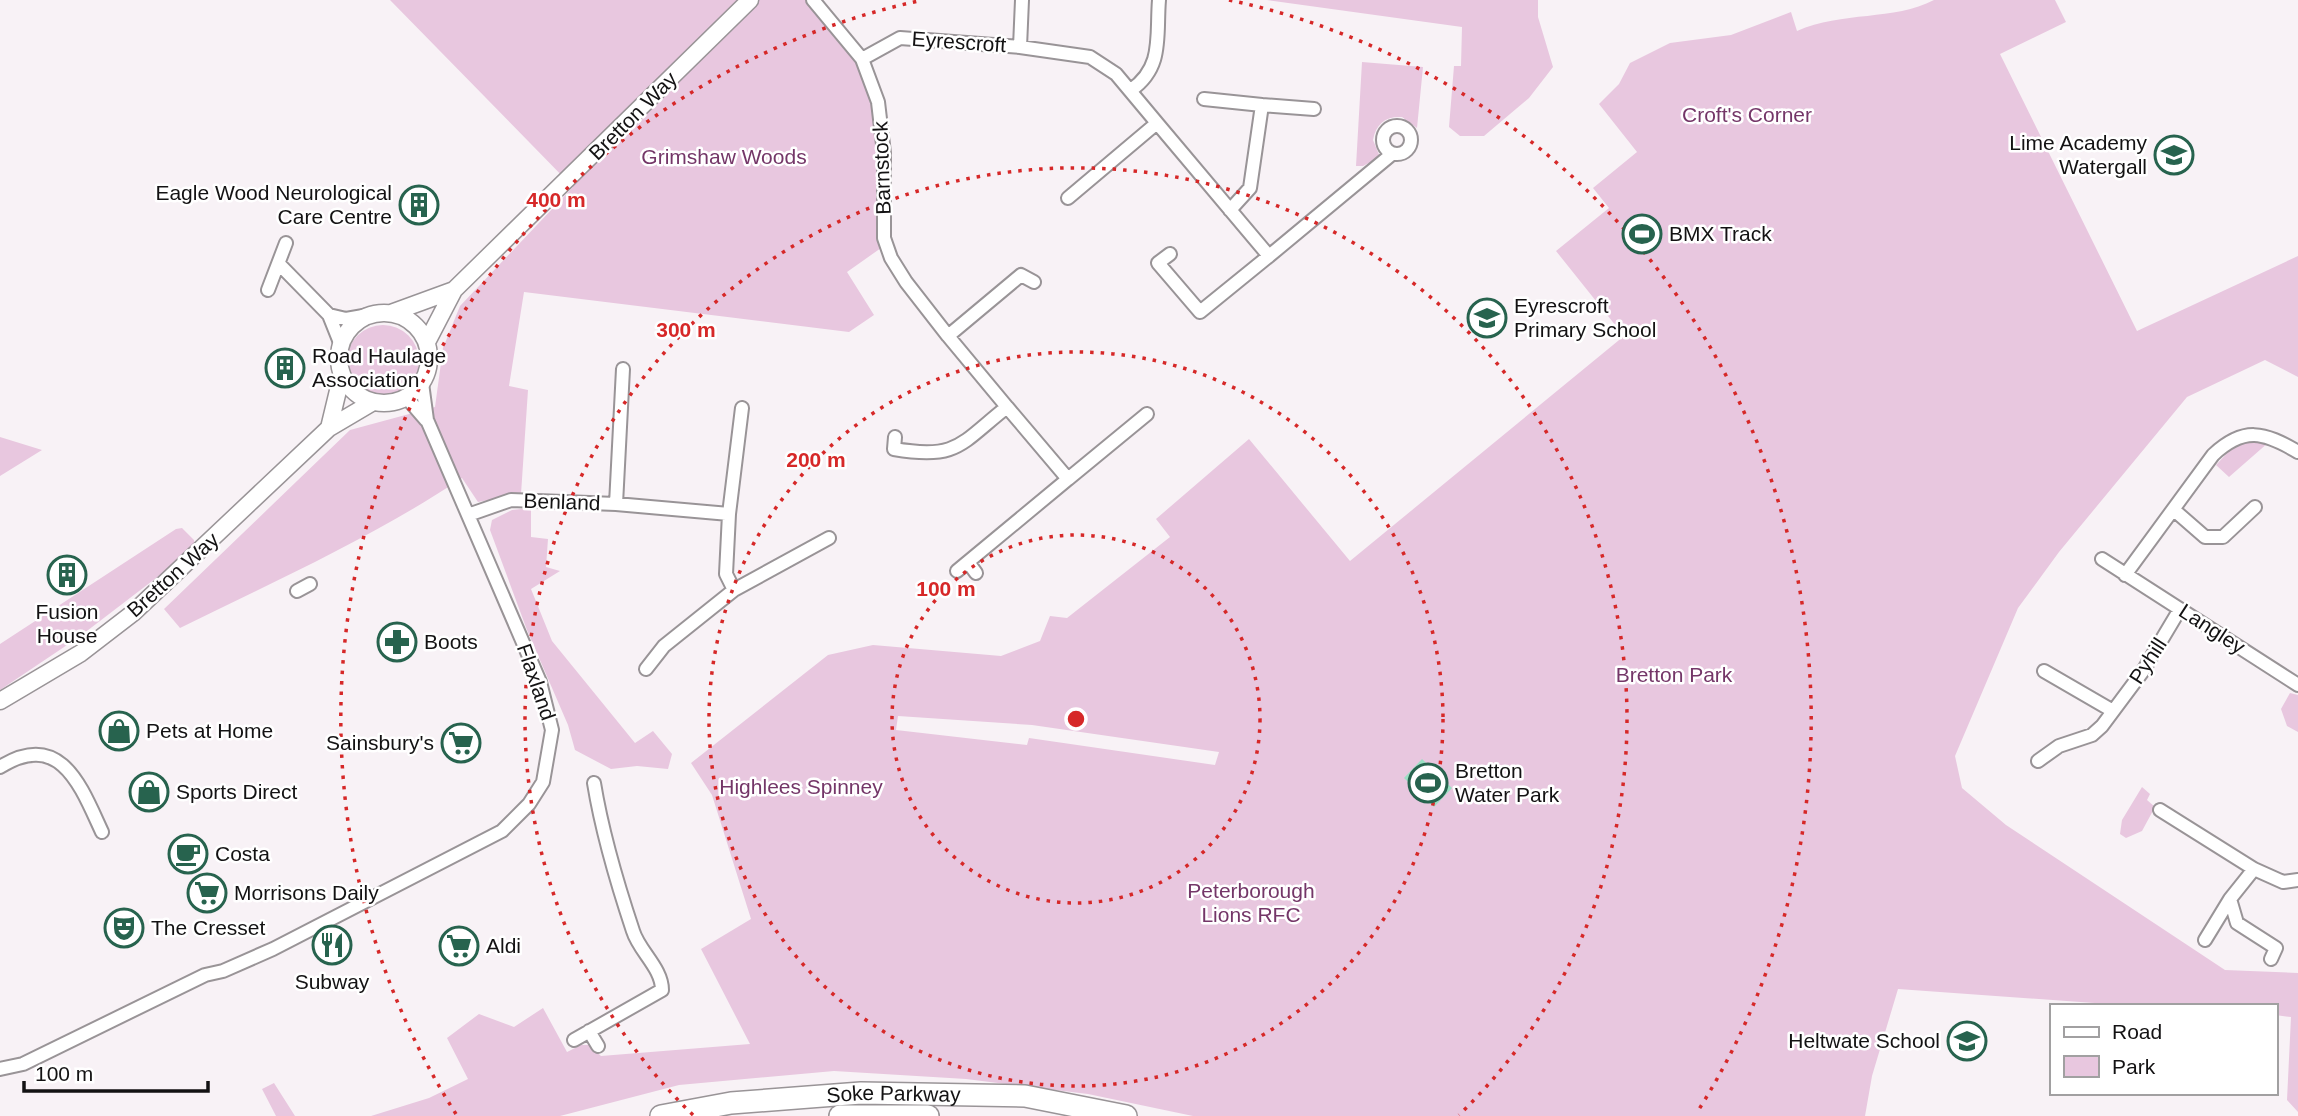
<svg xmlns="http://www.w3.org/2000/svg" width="2298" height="1116" viewBox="0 0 2298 1116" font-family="Helvetica,sans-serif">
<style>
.green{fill:#e8c7df;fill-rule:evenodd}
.water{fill:#9bdfc3}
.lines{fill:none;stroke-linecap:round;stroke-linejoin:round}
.street-casing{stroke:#999497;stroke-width:16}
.secondary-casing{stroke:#999497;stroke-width:19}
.highway-casing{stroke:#999497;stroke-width:24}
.street{stroke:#fff;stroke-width:12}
.secondary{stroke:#fff;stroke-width:16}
.highway{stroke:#fff;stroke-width:21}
.ring{fill:none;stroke:#d62828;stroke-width:3.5;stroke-dasharray:3.5 7}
.labels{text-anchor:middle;stroke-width:5;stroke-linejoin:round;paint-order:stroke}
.street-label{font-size:21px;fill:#131213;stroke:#fff}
.park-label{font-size:21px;fill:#743668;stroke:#fff}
.poi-label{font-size:21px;fill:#131213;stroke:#fff;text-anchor:start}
.centre{fill:#d62828;stroke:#fff;stroke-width:3.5}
.ring-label{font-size:21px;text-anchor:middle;font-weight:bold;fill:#d62828;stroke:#fff;stroke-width:5;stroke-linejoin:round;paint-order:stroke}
</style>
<rect width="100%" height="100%" fill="#f8f2f6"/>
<!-- green -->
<path class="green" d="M390,0H807C822,19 841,39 854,60C885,114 878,180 878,240L881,248L847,272L874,315L849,332L524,292L509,386L528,390L521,494L478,502L462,478C374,537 275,581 180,628L164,609L350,430L435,407L443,348L460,306L573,187Z
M1267,0H1538V17L1553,67L1529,98L1484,136H1460L1449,127L1454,66H1461L1462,27Z
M1934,0H2055L2066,22L2000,54L2137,331L2298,256V377L2265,360L2187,397L2059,552L2018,608L1955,756L1962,788L2006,825L2225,970L2298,973V1112L2287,1100L2291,1017L2275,1015V1006H2136L1898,989L1872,1076L1865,1116H1193L1088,1094L966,1079L834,1071L679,1085L560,1116H371L429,1098L468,1079L447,1038L479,1014L514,1027L543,1008L567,1052L581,1045H589L601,1056L750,1044L701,949L751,919L712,795L691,763L828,655L873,645L1001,656L1040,641L1050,616L1067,618L1170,537L1156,519L1249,439L1350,561L1624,336L1556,251L1609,208L1593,188L1637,152L1599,104L1619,84L1630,63L1670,43L1731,35L1791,12L1797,31C1842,11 1894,21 1934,0ZM898,716L1032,725L1219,752L1215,765L1029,738L1027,745L896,730Z
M1362,62L1423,67L1417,128L1402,117C1385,116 1376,124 1373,140L1380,157L1363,166H1356Z
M347 361a36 36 0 1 1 72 0a36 36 0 1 1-72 0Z
M0,437L42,450L0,476Z
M2251,441L2269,442L2229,477L2216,465L2232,448Z
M531,508V537L548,539L546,567L560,571L531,589L552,641L635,743L653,731L672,754L668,769L637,766L611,769L575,750L568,725L527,630L490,530L492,520L512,510Z
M182,528L194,540V549L79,637L0,690V644L176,529Z
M2290,693L2298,695V732L2287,726L2281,709Z
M2142,787L2150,794L2147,800L2155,807L2142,831L2126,838L2120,834L2122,820Z
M274,1083L295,1116H276L262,1089Z"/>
<!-- water -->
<path class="water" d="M1422,759L1452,788L1434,807L1404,778Z"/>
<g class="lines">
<defs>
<path id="street" d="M813,0L862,59L878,102L884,153V238L891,258L906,282L948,336L1021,275L1034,282
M1020,47L1022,0
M862,59L900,38L1020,47L1090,57L1116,74L1157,123L1068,198
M1131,90C1164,67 1156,36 1159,0
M1204,99L1262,105L1250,188L1230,210
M1262,105L1314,109
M1157,123L1269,256L1392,154
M1383 140a14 14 0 1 1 28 0a14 14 0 1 1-28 0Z
M1170,254L1158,263L1200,312L1269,256
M280,265L329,315L341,345
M268,290L286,243
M329,315L346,319L369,315
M407,398L426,420
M895,437L894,449C958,460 960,444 1007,407L948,336
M1068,479L1147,414
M616,504L623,369
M2174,510L2205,537H2223L2255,507
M729,514L742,408
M468,515L511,500L616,504L729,514L726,574L734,590L664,646L646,669
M2102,559L2298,685
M968,562L976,573
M957,571L1068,479L1007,407
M2125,575L2213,455C2244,426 2264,432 2298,452
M734,590L829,538
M297,591L310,584
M2044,671L2113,711
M2038,761L2059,746L2092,735L2102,726L2143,671L2180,609
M0,767C61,729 81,787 102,832
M2160,810L2254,869L2283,882L2298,880
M2230,899L2237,923L2276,948L2271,959
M2205,940L2230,899L2254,869
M589,1031L598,1046
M574,1040L662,990C662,968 639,951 633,931C617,883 602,832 594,783
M0,1069L23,1064L205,975L223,971L273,949L502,831L529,804L543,782L552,730L540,682L427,420L422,383"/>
<path id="secondary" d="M339 358a45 45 0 1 1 90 0a45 45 0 1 1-90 0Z
M391,313L454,290
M427,342L454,290L750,0
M329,428L342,374
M0,701L81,653L133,613L329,428L373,402"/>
<g id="highway">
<path id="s1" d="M661,1116L731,1103L861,1093L1025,1096L1126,1116"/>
<path d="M840,1116H928"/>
</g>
</defs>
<!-- street casing -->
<use href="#street" class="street-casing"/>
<!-- secondary casing -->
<use href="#secondary" class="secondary-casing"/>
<!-- highway casing -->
<use href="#highway" class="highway-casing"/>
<!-- street -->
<use href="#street" class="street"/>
<!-- secondary -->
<use href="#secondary" class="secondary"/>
<!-- highway -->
<use href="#highway" class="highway"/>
</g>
<!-- distance rings -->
<g class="ring">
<circle cx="1076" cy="719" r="184"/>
<circle cx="1076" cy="719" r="367"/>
<path d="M693 1115A551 551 0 1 1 1459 1115"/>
<path d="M456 1114A735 735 0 0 1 923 0M1229 0A735 735 0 0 1 1696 1114"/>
</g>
<!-- icons -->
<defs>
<symbol id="school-ring" viewBox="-11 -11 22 22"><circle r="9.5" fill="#fff" stroke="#27634e" stroke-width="1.5"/><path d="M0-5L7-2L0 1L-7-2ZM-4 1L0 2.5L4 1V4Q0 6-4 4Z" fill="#27634e"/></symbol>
<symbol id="building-ring" viewBox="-11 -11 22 22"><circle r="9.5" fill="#fff" stroke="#27634e" stroke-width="1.5"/><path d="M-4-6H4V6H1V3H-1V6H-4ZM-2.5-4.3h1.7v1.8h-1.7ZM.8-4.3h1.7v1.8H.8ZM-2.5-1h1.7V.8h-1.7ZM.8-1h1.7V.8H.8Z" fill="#27634e"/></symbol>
<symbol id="stadium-ring" viewBox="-11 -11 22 22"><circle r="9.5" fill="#fff" stroke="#27634e" stroke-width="1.5"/><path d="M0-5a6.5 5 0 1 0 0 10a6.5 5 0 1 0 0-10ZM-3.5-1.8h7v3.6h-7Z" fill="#27634e"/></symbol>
<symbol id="pharmacy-ring" viewBox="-11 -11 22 22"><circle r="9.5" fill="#fff" stroke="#27634e" stroke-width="1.5"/><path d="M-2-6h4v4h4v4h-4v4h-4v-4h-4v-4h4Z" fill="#27634e"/></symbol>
<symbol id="shop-ring" viewBox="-11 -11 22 22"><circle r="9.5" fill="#fff" stroke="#27634e" stroke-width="1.5"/><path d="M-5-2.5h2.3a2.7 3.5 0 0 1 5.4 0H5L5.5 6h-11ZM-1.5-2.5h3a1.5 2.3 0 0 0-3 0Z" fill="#27634e"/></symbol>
<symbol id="supermarket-ring" viewBox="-11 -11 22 22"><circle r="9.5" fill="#fff" stroke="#27634e" stroke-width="1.5"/><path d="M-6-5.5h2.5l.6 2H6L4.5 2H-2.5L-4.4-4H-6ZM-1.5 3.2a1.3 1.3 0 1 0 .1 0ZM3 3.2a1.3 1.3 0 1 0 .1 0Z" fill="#27634e"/></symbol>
<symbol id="cafe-ring" viewBox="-11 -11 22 22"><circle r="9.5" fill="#fff" stroke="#27634e" stroke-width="1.5"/><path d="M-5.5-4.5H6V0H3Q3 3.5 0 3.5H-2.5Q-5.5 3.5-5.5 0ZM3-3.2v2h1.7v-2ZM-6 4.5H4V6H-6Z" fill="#27634e"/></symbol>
<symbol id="theatre-ring" viewBox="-11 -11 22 22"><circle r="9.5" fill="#fff" stroke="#27634e" stroke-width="1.5"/><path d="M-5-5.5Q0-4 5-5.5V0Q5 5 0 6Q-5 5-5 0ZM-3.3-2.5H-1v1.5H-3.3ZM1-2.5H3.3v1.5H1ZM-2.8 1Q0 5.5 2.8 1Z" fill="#27634e"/></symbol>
<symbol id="restaurant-ring" viewBox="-11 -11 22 22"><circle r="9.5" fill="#fff" stroke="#27634e" stroke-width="1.5"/><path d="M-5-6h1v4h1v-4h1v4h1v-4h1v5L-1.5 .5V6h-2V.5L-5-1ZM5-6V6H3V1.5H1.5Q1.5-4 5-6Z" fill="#27634e"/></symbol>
</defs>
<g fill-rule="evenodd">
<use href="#school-ring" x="2152" y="133" width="44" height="44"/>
<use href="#building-ring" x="397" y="183" width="44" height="44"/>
<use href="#stadium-ring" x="1620" y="212" width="44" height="44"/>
<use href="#school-ring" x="1465" y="296" width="44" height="44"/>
<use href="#building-ring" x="263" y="346" width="44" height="44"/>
<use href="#building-ring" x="45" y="553" width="44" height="44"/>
<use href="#pharmacy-ring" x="375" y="620" width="44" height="44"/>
<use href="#shop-ring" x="97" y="709" width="44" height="44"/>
<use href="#supermarket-ring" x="439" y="721" width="44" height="44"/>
<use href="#stadium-ring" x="1406" y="761" width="44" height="44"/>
<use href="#shop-ring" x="127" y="770" width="44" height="44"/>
<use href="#cafe-ring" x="166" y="832" width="44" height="44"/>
<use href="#supermarket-ring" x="185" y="871" width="44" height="44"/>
<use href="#theatre-ring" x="102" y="906" width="44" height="44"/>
<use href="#restaurant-ring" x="310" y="923" width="44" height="44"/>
<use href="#supermarket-ring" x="437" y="924" width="44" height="44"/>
<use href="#school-ring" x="1945" y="1019" width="44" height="44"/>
</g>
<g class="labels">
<!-- street labels -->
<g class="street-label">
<text transform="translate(959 42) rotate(4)" y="7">Eyrescroft</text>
<text transform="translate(633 116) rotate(-45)" y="7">Bretton Way</text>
<text transform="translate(882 168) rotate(-92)" y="7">Barnstock</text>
<text transform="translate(562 502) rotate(2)" y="7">Benland</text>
<text transform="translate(173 575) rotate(-42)" y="7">Bretton Way</text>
<text transform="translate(2212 629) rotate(33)" y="7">Langley</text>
<text transform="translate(2148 661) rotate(-57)" y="7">Pyhill</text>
<text transform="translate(536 682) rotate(71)" y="7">Flaxland</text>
<text dy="7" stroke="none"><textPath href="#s1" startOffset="234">Soke Parkway</textPath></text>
</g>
<!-- park labels -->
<g class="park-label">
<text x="1747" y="122">Croft's Corner</text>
<text x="724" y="164">Grimshaw Woods</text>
<text x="1674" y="682">Bretton Park</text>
<text x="801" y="794">Highlees Spinney</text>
<text x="1251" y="898">Peterborough<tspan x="1251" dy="24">Lions RFC</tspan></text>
</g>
<!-- poi labels -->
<g class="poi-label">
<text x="2147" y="150" text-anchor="end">Lime Academy<tspan x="2147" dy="24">Watergall</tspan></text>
<text x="392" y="200" text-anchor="end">Eagle Wood Neurological<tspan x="392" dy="24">Care Centre</tspan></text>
<text x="1669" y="241">BMX Track</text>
<text x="1514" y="313">Eyrescroft<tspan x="1514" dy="24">Primary School</tspan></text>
<text x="312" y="363">Road Haulage<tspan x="312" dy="24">Association</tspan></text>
<text x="67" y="619" text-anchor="middle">Fusion<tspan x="67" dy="24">House</tspan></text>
<text x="424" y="649">Boots</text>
<text x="146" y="738">Pets at Home</text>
<text x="434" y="750" text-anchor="end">Sainsbury's</text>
<text x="1455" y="778">Bretton<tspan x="1455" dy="24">Water Park</tspan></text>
<text x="176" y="799">Sports Direct</text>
<text x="215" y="861">Costa</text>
<text x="234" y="900">Morrisons Daily</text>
<text x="151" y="935">The Cresset</text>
<text x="486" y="953">Aldi</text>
<text x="332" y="989" text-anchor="middle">Subway</text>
<text x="1940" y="1048" text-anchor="end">Heltwate School</text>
</g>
</g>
<circle cx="1076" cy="719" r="10" class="centre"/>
<g class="ring-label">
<text x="556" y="207">400 m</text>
<text x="686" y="337">300 m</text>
<text x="816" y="467">200 m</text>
<text x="946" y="596">100 m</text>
</g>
<!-- legend -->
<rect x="2050" y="1004" width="228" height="91" fill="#ffffff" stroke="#a1a0a1" stroke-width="2"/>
<rect x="2064" y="1027" width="35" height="10" fill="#ffffff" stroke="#a1a0a1" stroke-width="2"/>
<text x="2112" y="1039" font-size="21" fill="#131213">Road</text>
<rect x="2064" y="1056" width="35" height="21" fill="#e8c7df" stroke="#a1a0a1" stroke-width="2"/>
<text x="2112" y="1074" font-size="21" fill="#131213">Park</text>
<!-- scale -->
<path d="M24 1081v10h184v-10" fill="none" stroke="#131213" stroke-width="3.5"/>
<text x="35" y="1081" font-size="21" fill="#131213" stroke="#ffffff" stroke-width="5" paint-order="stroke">100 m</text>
</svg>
